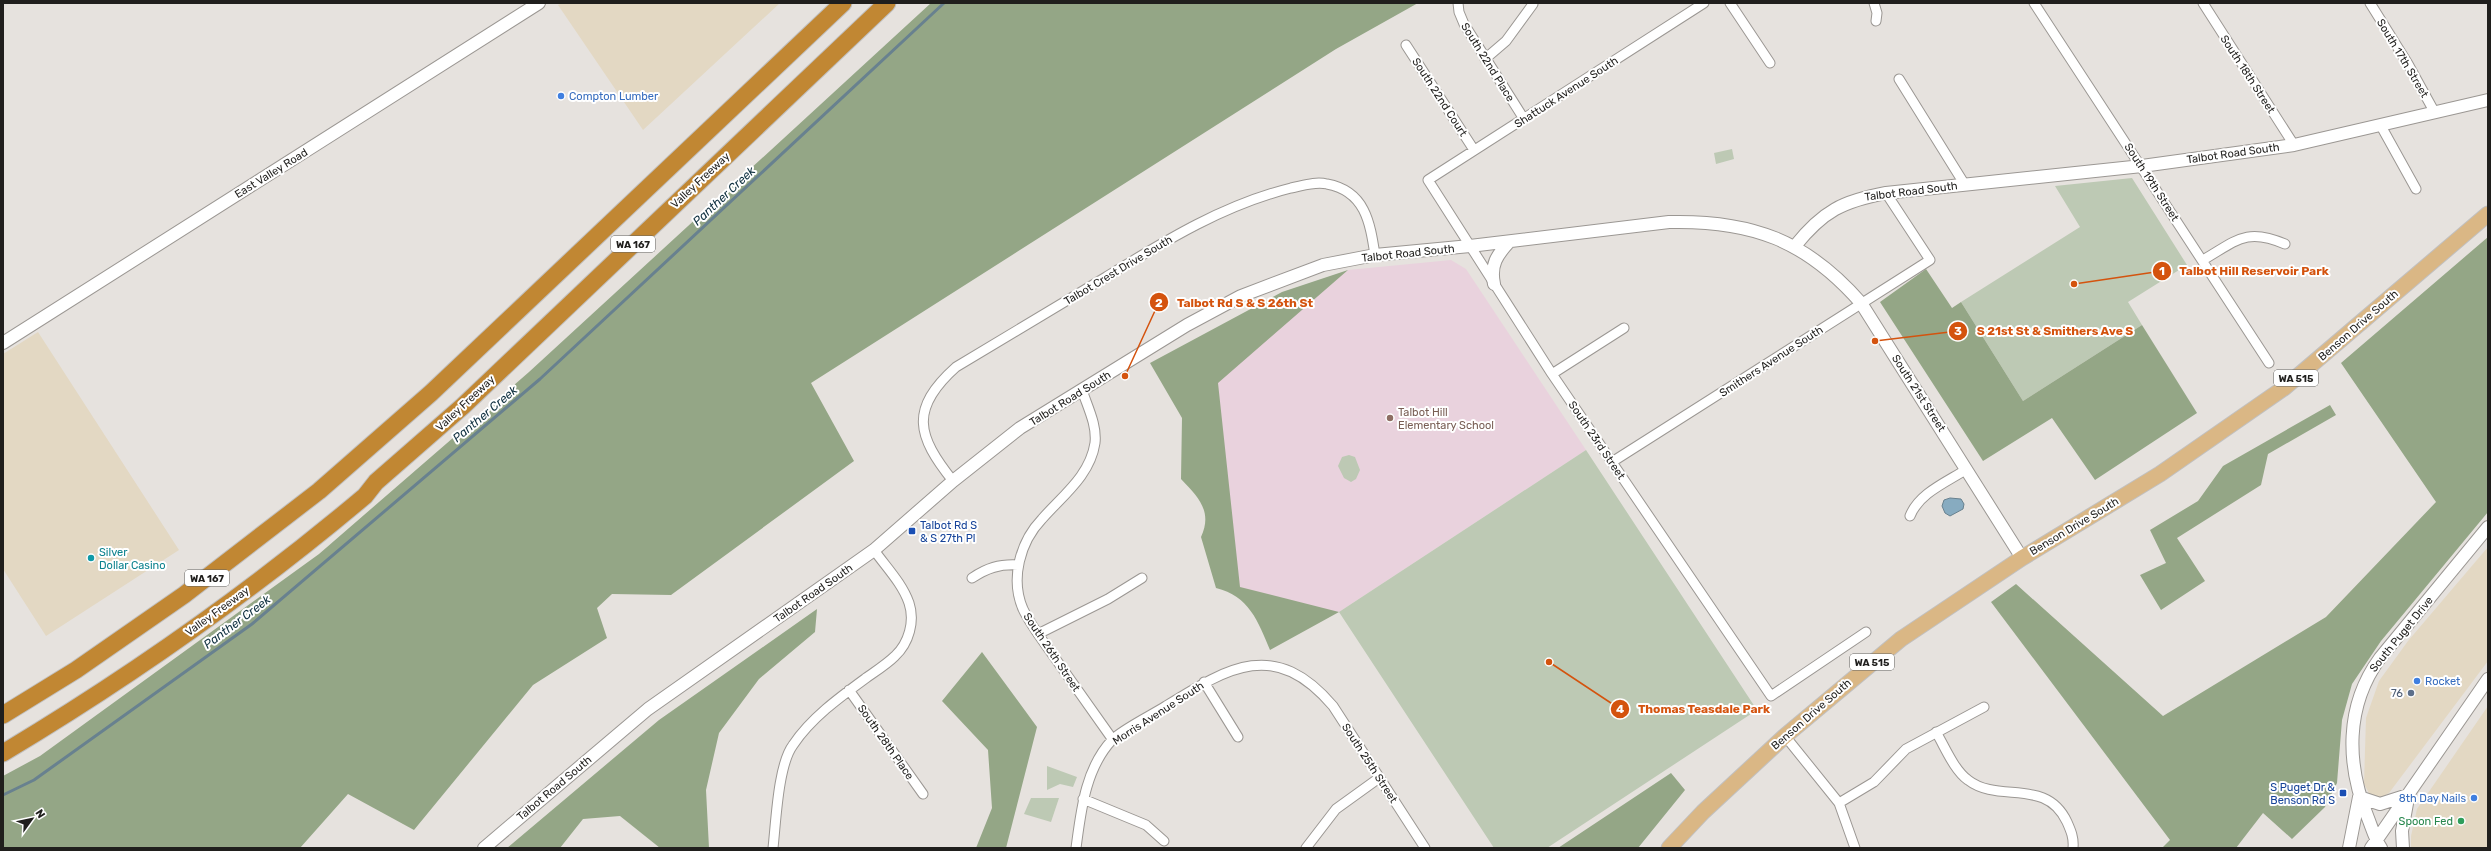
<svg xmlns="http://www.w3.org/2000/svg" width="2491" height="851" viewBox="0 0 2491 851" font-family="Rubik,sans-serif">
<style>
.commercial{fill:#e3d8c3}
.education{fill:#e9d2dd}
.green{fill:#bdc9b4}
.forest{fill:#94a686}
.water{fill:#87abc0;stroke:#68818f}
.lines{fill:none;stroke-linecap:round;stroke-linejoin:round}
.stream{stroke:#68818f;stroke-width:3}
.minor-casing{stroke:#9b9793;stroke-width:11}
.tertiary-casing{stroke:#9b9793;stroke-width:14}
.primary-casing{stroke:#c1c0c0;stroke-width:17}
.motorway-casing{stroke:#c1c0c0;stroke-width:19}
.minor{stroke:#fff;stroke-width:9}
.tertiary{stroke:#fff;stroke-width:12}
.primary{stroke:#dab785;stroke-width:15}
.motorway{stroke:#c18733;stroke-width:17}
.shop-dot{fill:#3f7fe0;stroke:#fff;stroke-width:1.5}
.education-dot{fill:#8d6e63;stroke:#fff;stroke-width:1.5}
.transit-dot{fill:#1a4fb4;stroke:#fff;stroke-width:1.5}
.culture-dot{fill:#0f9aa8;stroke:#fff;stroke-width:1.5}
.service-dot{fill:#5c6f8a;stroke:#fff;stroke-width:1.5}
.leisure-dot{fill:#2e9e5b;stroke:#fff;stroke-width:1.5}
.labels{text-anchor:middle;stroke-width:4;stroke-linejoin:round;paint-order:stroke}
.shield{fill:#fff;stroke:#636261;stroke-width:1}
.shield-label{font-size:10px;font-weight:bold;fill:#201f1d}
.street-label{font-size:11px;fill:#201f1d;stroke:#fff}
.shop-label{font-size:11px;fill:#366cbe;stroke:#fff;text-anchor:start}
.education-label{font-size:11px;fill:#785e54;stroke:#fff;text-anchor:start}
.transit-label{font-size:11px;fill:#164399;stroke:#fff;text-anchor:start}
.culture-label{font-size:11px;fill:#0d838f;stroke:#fff;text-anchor:start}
.service-label{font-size:11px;fill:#4e5e75;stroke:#fff;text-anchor:end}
.leisure-label{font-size:11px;fill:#27864d;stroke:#fff;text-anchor:end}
.water-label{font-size:12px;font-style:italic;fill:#0e2f3f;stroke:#fff}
.leader{fill:none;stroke:#d4530e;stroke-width:1.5}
.callout-dot{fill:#d4530e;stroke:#fff;stroke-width:1.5}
.mark-label{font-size:12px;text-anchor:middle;font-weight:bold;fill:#fff}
.callout-label{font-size:12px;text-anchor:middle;font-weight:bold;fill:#d4530e;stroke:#fff;stroke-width:4;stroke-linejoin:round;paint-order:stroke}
</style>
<rect width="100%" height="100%" fill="#e6e2de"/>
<!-- commercial -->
<path class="commercial" d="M562,3H780L643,130L558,5Z
M38,332L179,550L46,636L3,569V354Z
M2488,547V661L2389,793L2382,797L2370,795L2364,784L2366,718L2379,681L2408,641Z
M2488,706V848H2411V836L2417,809Z"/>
<!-- education -->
<path class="education" d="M1451,260L1466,269L1586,450L1339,612L1240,600L1211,386L1348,270Z"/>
<!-- green -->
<path class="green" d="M1732,149L1734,159L1716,164L1714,153Z
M2132,178L2187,265L2128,302L2142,325L2023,401L1961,302L2080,227L2055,186Z
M1586,450L1757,710L1547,848H1494L1339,612Z
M1349,455L1355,457L1360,470L1356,479L1351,482L1344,478L1338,466L1342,457Z
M1047,766L1077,777L1073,787L1060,784L1047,790Z
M1031,798H1059L1051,822L1024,814Z"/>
<!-- forest -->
<path class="forest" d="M931,3H1418L1336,49L811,383L854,461L671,595L612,594L597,608L607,638L533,685L414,830L348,794L300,848H3V776L40,756L319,554L529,372Z
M2488,237V512L2381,641L2352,684L2342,720L2337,783L2325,807L2292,839L2263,813L2236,848H2162L2170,840L1991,602L2016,584L2163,716L2326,617L2436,502L2341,363Z
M1926,269L1952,308L1961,302L2023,401L2142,325L2197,413L2095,480L2052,418L1983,461L1880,302Z
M1348,270L1218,383L1240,587L1339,612L1270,650C1258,621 1249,596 1216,588L1201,537C1213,511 1198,497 1181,479L1182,418L1150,363L1282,292Z
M2330,405L2336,415L2268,454L2261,485L2177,538L2205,581L2161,610L2140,575L2166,563L2150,530L2198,501L2223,466Z
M817,609L815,632L759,679L719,733L706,790L709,848H660L620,816L583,819L560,848H507L659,720Z
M982,652L1037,727L1006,848H976L992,808L988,750L942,701Z
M1671,773L1685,790L1638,848H1558Z"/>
<!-- water -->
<path class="water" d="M1950,498L1961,499L1964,504L1963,509L1950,516L1945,513L1942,506L1944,500Z"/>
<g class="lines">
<!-- stream -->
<path class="stream" d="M3,795L34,780L252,624L540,379L944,3"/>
<defs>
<path id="minor" d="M1458,3L1459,12L1464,24L1524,119
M1704,3L1428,180L1552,374L1771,696L1866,632
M1730,3L1770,63
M1874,3L1877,13L1876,21
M2034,3L2269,363
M2203,3L2294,145
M2370,3L2408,64L2435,113
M1406,45L1474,150
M1485,59L1506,41L1533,4
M1899,79L1965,185
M2381,126L2416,189
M2203,260C2236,241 2246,227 2285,244
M1552,374L1624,328
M1082,390C1088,408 1097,425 1095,443C1090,476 1062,496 1042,519C1020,542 1010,579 1023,609C1031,626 1044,642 1055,658C1074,685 1093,712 1113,740
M1612,462L1930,260L1886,193
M953,481C917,436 909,409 956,367C1006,337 1056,307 1106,277C1165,241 1223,205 1291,188C1302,186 1315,181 1327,184C1365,191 1370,222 1375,255
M1910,516C1919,493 1947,482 1967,469
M972,578C987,568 999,564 1018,565
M1038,634L1108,599L1142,578
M1204,682L1238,737
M849,690L923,794
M1936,732C1945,747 1954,770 1968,780C1999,804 2046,777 2067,822C2071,831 2074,838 2073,848
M1785,736L1839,803L1855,848
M1083,799L1146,825L1164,841
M1839,803L1874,782L1906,749L1984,707
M773,848C776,822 778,765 793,745C811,718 840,697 866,678C876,671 887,664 895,656C909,643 915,621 909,603C902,583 886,567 874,550
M1076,848C1081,811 1085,769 1112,740C1123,729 1152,715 1166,706C1229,667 1275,638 1333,706L1425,848
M1306,848L1336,809L1379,778"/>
<path id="tertiary" d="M1795,246C1823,211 1843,201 1886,193L2142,166L2294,145L2488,100
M1494,284C1490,265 1497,255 1509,242
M3,343L539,3
M2359,797L2380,804L2408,795
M484,848L648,709L874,550L953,481L1020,428L1187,325L1241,296L1323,265L1375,255L1470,246L1669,222C1751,220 1806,240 1861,303L2022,558
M2349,848L2359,797
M2371,848L2488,679
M2381,848C2375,839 2372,828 2368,818C2346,764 2345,706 2380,658L2488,527
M2403,848L2402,831L2408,798"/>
<path id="primary" d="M1669,848L1703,812L1785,736L1901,639L2022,558L2160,474L2284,388L2488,214"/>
<path id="motorway" d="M3,715L76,670L184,595L319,491L431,393L843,3
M3,753C130,677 251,592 365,496L376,482L463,406L887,3"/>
</defs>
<!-- minor casing -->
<use href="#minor" class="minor-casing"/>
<!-- tertiary casing -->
<use href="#tertiary" class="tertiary-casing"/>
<!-- primary casing -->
<use href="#primary" class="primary-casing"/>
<!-- motorway casing -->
<use href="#motorway" class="motorway-casing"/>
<!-- minor -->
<use href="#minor" class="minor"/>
<!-- tertiary -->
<use href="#tertiary" class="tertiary"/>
<!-- primary -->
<use href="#primary" class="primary"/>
<!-- motorway -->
<use href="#motorway" class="motorway"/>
</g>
<!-- markers -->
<g class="shop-dot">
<circle cx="561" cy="96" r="4"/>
<circle cx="2417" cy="681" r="4"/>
<circle cx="2474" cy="798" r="4"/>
</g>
<circle class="education-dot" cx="1390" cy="418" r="4"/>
<g class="transit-dot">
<rect x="908" y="527" width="8" height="8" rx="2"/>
<rect x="2339" y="789" width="8" height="8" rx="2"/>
</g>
<circle class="culture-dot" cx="91" cy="558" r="4"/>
<circle class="service-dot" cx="2411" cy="693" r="4"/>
<circle class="leisure-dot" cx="2461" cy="821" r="4"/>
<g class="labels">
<!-- shield labels -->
<g class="shield">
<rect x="611" y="236" width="44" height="16" rx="3"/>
<rect x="2274" y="370" width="44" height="16" rx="3"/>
<rect x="185" y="570" width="44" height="16" rx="3"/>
<rect x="1850" y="654" width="44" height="16" rx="3"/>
</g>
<g class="shield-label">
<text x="633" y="248">WA 167</text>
<text x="2296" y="382">WA 515</text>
<text x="207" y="582">WA 167</text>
<text x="1872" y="666">WA 515</text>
</g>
<!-- street labels -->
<g class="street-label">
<text transform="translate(2403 58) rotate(59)" y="4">South 17th Street</text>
<text transform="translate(1488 62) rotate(58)" y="4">South 22nd Place</text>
<text transform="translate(2248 74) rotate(57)" y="4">South 18th Street</text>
<text transform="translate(1566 92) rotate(-33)" y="4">Shattuck Avenue South</text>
<text transform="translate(1440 97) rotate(57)" y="4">South 22nd Court</text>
<text transform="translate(2233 153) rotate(-8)" y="4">Talbot Road South</text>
<text transform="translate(271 173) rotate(-32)" y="4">East Valley Road</text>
<text transform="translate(700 180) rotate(-43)" y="4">Valley Freeway</text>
<text transform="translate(2152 182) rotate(57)" y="4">South 19th Street</text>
<text transform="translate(1911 191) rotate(-7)" y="4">Talbot Road South</text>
<text transform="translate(1408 253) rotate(-6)" y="4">Talbot Road South</text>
<text transform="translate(1118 270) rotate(-31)" y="4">Talbot Crest Drive South</text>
<text transform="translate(2358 325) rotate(-41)" y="4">Benson Drive South</text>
<text transform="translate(1771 361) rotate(-33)" y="4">Smithers Avenue South</text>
<text transform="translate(1919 393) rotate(57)" y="4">South 21st Street</text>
<text transform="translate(1070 398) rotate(-32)" y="4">Talbot Road South</text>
<text transform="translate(465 403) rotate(-43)" y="4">Valley Freeway</text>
<text transform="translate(1597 440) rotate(56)" y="4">South 23rd Street</text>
<text transform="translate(2074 526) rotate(-31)" y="4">Benson Drive South</text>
<text transform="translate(813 593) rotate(-35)" y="4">Talbot Road South</text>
<text transform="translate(217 611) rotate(-36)" y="4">Valley Freeway</text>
<text transform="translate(2401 634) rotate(-51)" y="4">South Puget Drive</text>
<text transform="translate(1052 652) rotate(56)" y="4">South 26th Street</text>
<text transform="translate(1158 713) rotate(-33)" y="4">Morris Avenue South</text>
<text transform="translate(1811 714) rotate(-41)" y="4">Benson Drive South</text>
<text transform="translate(886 742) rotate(55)" y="4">South 28th Place</text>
<text transform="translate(1370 763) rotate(57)" y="4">South 25th Street</text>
<text transform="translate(554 788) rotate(-40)" y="4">Talbot Road South</text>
</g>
<!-- shop labels -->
<g class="shop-label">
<text x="569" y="100">Compton Lumber</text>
<text x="2425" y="685">Rocket</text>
<text x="2466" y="802" text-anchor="end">8th Day Nails</text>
</g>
<!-- education labels -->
<g class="education-label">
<text x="1398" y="416">Talbot Hill<tspan x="1398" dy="13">Elementary School</tspan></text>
</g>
<!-- transit labels -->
<g class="transit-label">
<text x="920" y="529">Talbot Rd S<tspan x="920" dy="13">&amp; S 27th Pl</tspan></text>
<text x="2335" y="791" text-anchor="end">S Puget Dr &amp;<tspan x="2335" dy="13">Benson Rd S</tspan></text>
</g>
<!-- culture labels -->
<g class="culture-label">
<text x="99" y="556">Silver<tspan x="99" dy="13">Dollar Casino</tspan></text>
</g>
<!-- service labels -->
<g class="service-label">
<text x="2403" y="697">76</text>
</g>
<!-- leisure labels -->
<g class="leisure-label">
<text x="2453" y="825">Spoon Fed</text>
</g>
<!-- water labels -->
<g class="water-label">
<text transform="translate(724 196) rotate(-43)" y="4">Panther Creek</text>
<text transform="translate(485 414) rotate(-40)" y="4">Panther Creek</text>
<text transform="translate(237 622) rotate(-37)" y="4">Panther Creek</text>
</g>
</g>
<!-- callouts -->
<path class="leader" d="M2074 284L2162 271M1125 376L1159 302M1875 341L1958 331M1549 662L1620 709"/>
<g class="callout-dot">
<circle cx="2074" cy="284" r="4"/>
<circle cx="1125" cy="376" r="4"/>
<circle cx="1875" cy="341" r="4"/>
<circle cx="1549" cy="662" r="4"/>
<circle cx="2162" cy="271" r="10"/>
<circle cx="1159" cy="302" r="10"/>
<circle cx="1958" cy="331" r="10"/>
<circle cx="1620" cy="709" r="10"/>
</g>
<g class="mark-label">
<text x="2162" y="275">1</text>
<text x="1159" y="307">2</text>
<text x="1958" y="335">3</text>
<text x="1620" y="713">4</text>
</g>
<g class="callout-label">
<text x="2254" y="275">Talbot Hill Reservoir Park</text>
<text x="1245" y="307">Talbot Rd S &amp; S 26th St</text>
<text x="2055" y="335">S 21st St &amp; Smithers Ave S</text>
<text x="1704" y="713">Thomas Teasdale Park</text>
</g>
<!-- border -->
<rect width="2491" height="851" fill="none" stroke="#201f1d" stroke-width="8"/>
<!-- north arrow -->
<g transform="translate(32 819) rotate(57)" stroke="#ffffff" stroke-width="3" paint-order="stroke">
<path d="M0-3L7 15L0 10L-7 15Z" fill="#201f1d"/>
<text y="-6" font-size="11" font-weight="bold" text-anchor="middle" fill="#201f1d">N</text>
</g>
</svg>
